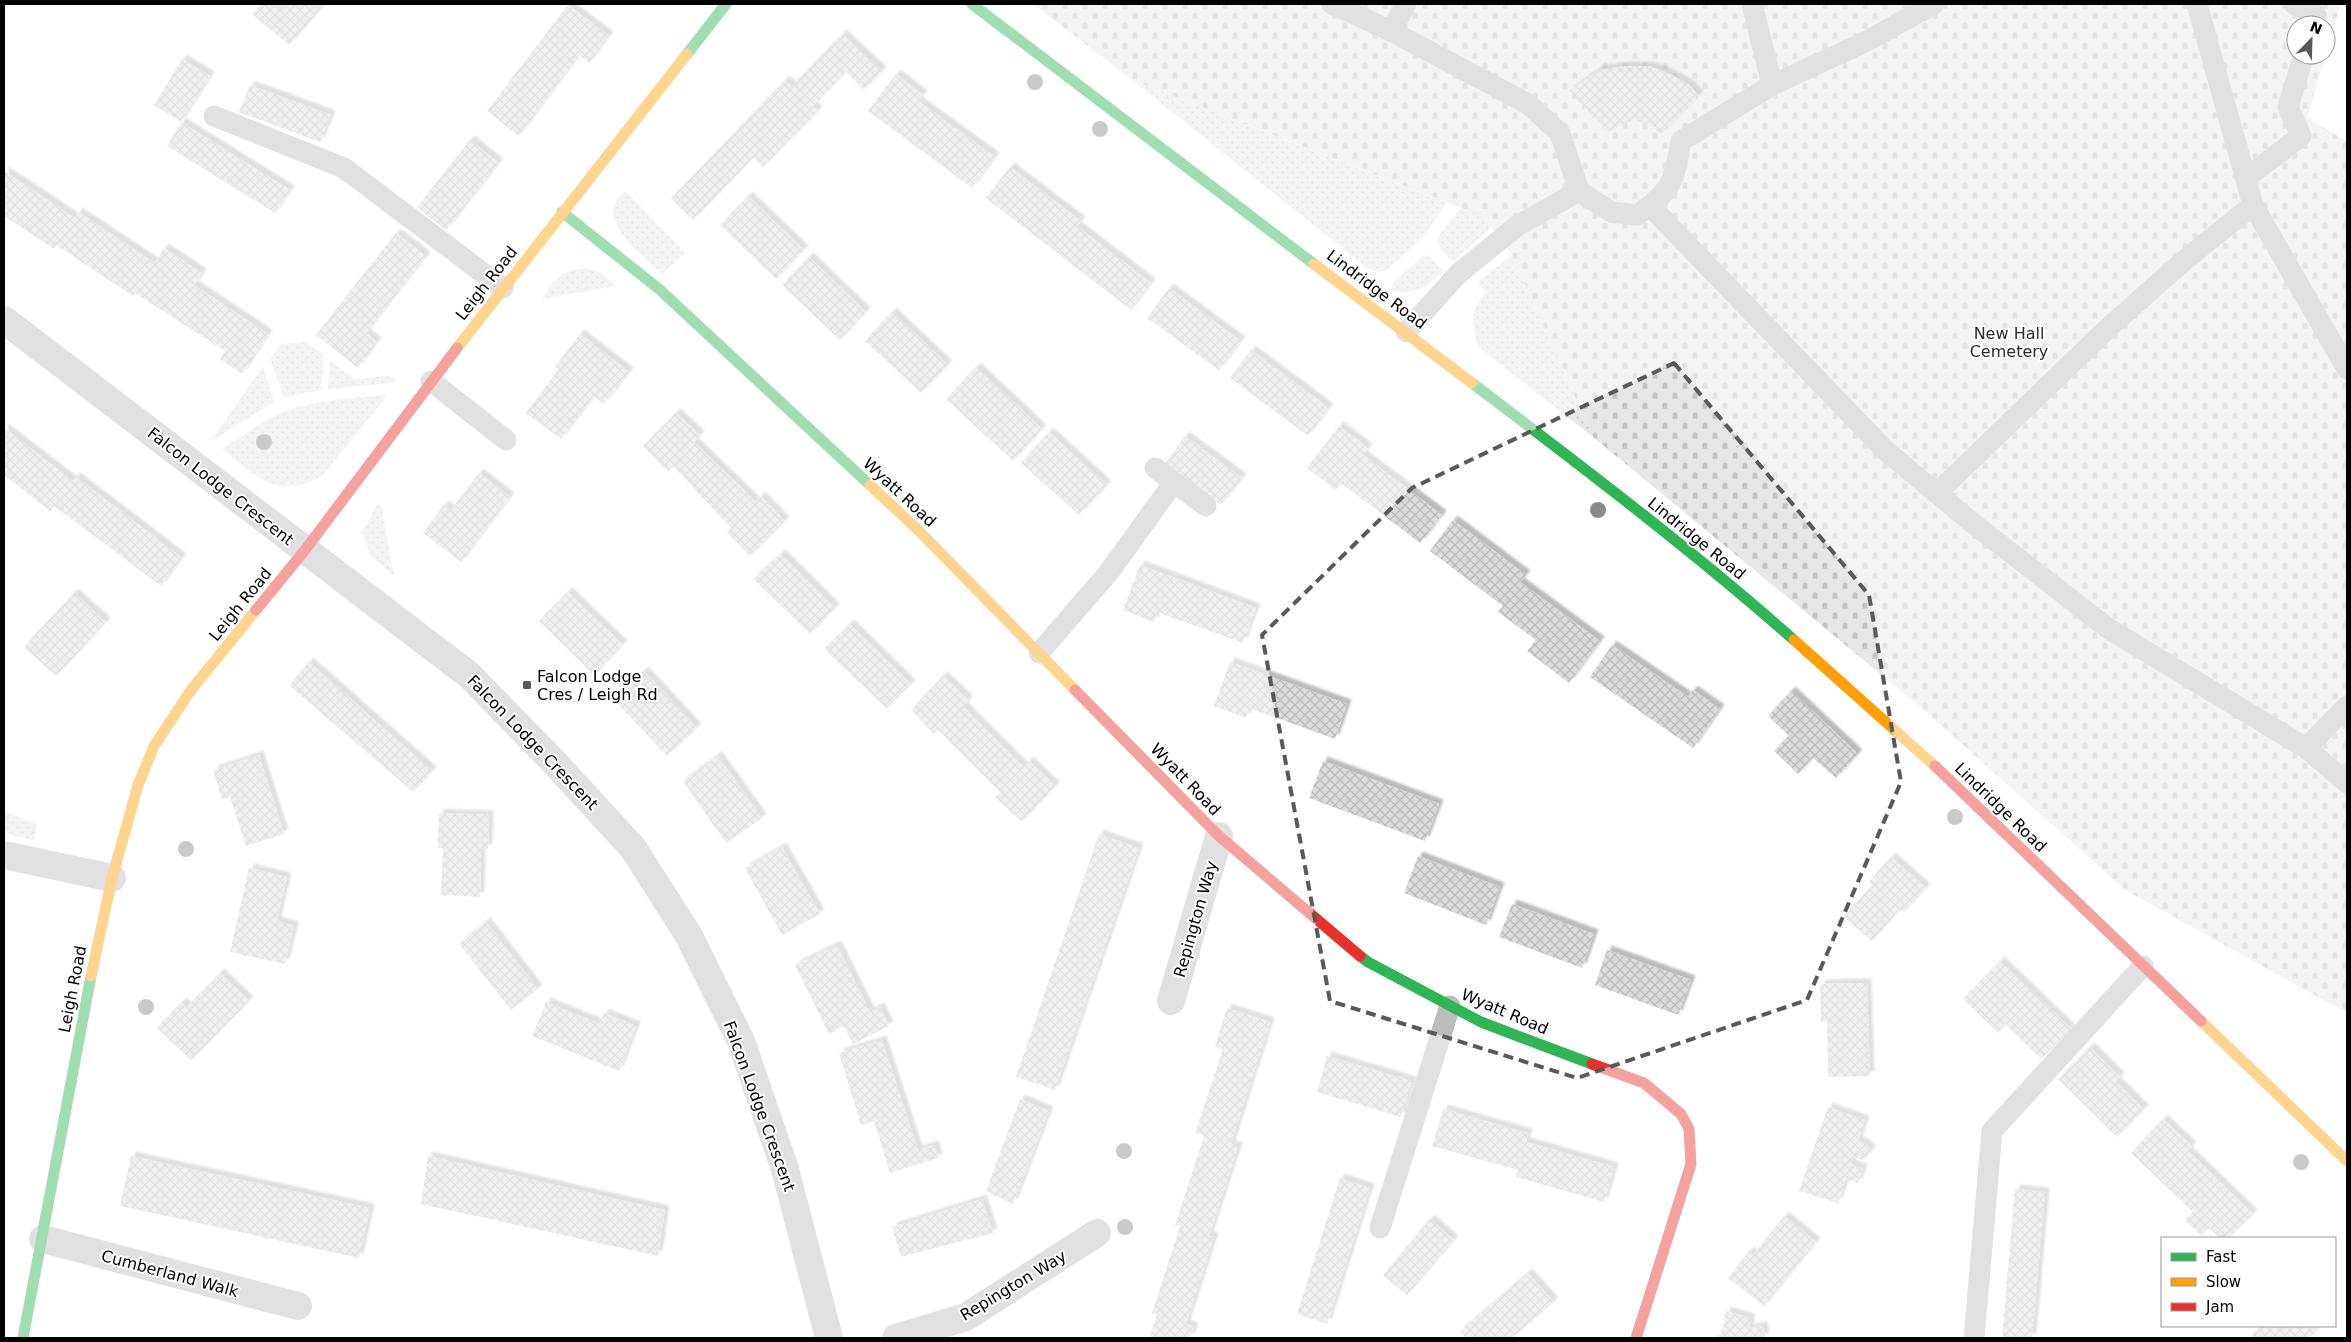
<svg xmlns="http://www.w3.org/2000/svg" width="2351" height="1342" viewBox="0 0 2351 1342" font-family="'DejaVu Sans',sans-serif">
<style>
.grass{fill:url(#grass-dots)}
.cemetery{fill:url(#cemetery-stones)}
.building{fill:url(#building-cross-hatch);filter:url(#shadow)}
.lines{fill:none;stroke-linecap:round;stroke-linejoin:round}
.lane{stroke:#bcbcbc;stroke-width:21}
.street{stroke:#bcbcbc;stroke-width:28}
.fast{stroke:#30b455;stroke-width:11}
.slow{stroke:#ff9f0a;stroke-width:11}
.jam{stroke:#e5322d;stroke-width:11}
.tree{fill:#8a8a8a}
.marked{fill:none;stroke:#595959;stroke-width:4;stroke-dasharray:10 6;stroke-linejoin:round}
.poi-dot{fill:#595959;stroke:#fff;stroke-width:2}
.labels{text-anchor:middle;stroke-width:4;stroke-linejoin:round;paint-order:stroke}
.street-label{font-size:16px;fill:#000;stroke:#fff}
.park-label{font-size:16px;fill:#2b2b2b;stroke:#fff}
.poi-label{font-size:16px;fill:#000;stroke:#fff;text-anchor:start}
</style>
<defs>
<pattern id="grass-dots" width="8" height="8" patternUnits="userSpaceOnUse" patternTransform="scale(1.25)"><rect width="8" height="8" fill="#e7e7e7"/><path d="M2 2h.1M6 6h.1" fill="none" stroke="#c4c4c4" stroke-width="1.8" stroke-linecap="round"/></pattern>
<pattern id="cemetery-stones" width="16" height="16" patternUnits="userSpaceOnUse" patternTransform="scale(1.25)"><rect width="16" height="16" fill="#e7e7e7"/><path d="M2 7V4a2 2 0 0 1 4 0v3zM10 15v-3a2 2 0 0 1 4 0v3z" fill="#c4c4c4"/></pattern>
<pattern id="building-cross-hatch" width="8" height="8" patternUnits="userSpaceOnUse" patternTransform="scale(1.25)"><rect width="8" height="8" fill="#dbdbdb"/><path d="M0 0l8 8M0 8l8-8" fill="none" stroke="#bababa"/></pattern>
<filter id="shadow"><feDropShadow dx="4.5" dy="-4.5" stdDeviation="1" flood-color="#0004"/></filter>
</defs>
<rect width="100%" height="100%" fill="#fff"/>
<!-- grass -->
<path class="grass" d="M1132,80L1447,203L1423,237L1386,271L1378,272L1366,267Z
M626,191L685,253L662,274C643,256 589,216 626,191Z
M1461,208L1484,217L1492,227L1453,261C1445,254 1437,249 1438,237Z
M1428,255L1444,271C1426,287 1416,295 1391,291L1393,283L1422,256Z
M1512,255L1593,437L1478,347C1472,322 1469,313 1486,292L1478,282Z
M584,268L598,271L616,286L542,299C555,278 559,272 584,268Z
M305,342L323,354L322,390L284,397L270,359L281,344Z
M330,361L355,379L390,376L396,379L391,383L328,389Z
M263,366L274,402L211,441Z
M388,395L322,476C273,501 260,477 222,449C243,435 265,419 289,410C321,399 355,398 388,395Z
M377,504L381,505L394,576L370,555L362,533Z
M4,811L37,825L34,841L4,833Z"/>
<!-- cemetery -->
<path class="cemetery" d="M1033,4H2341L2326,53V25H2296V55H2326L2307,118L2347,141V1013L2125,890L1924,710L1593,437L1512,255L1484,217L1132,80Z"/>
<!-- building -->
<path class="building" d="M261,4H323L324,5L289,45L252,14Z
M568,5L609,36L589,63L579,55L519,136L487,111Z
M842,34L882,71L864,90L846,72L813,106L818,111L763,167L753,158L693,220L671,199L785,80L792,86Z
M182,59L210,76L181,122L290,190L275,213L167,146L181,122L154,105Z
M1625,66H1649L1672,75L1689,85L1699,95L1661,134L1650,124L1633,120L1607,132L1569,91L1599,70Z
M896,74L923,95L918,101L995,157L972,188L868,111Z
M250,85L331,115L320,142L239,112Z
M470,140L499,163L446,230L417,207Z
M1010,167L1081,221L1077,226L1151,283L1131,310L986,198Z
M4,171L75,218L78,212L155,263L164,248L202,273L194,285L268,334L242,374L220,359L225,351L135,293L133,296L56,245L54,249L4,216Z
M748,196L804,250L776,279L720,225Z
M396,233L426,256L366,333L377,342L358,368L316,335Z
M809,257L866,312L840,340L782,285Z
M1169,288L1241,341L1219,370L1147,318Z
M892,312L948,365L921,393L865,341Z
M580,334L629,372L604,404L594,396L561,439L526,413L559,369L555,367Z
M1251,350L1329,408L1308,436L1230,378Z
M976,367L1042,429L1013,461L946,399Z
M676,413L700,435L694,442L756,502L761,496L785,521L750,556L727,533L731,528L673,466L668,472L643,446Z
M1339,426L1368,448L1363,455L1442,515L1420,543L1341,483L1336,490L1307,468Z
M4,428L73,481L76,477L182,558L161,586L54,506L50,511L4,475Z
M1049,432L1107,485L1079,515L1021,463Z
M1185,436L1242,478L1221,505L1165,464Z
M479,473L510,497L461,562L423,533L444,505L451,510Z
M1453,520L1526,575L1520,582L1600,641L1569,683L1527,651L1536,640L1498,612L1503,606L1430,551Z
M781,554L835,608L810,634L753,579Z
M1140,565L1256,608L1243,643L1157,612L1154,622L1123,610Z
M568,592L623,645L594,675L539,621Z
M74,593L106,622L56,676L24,647Z
M850,624L911,684L887,709L824,649Z
M1612,645L1688,697L1693,690L1720,709L1693,748L1590,677Z
M309,662L432,771L413,792L289,685Z
M1230,662L1347,704L1335,739L1249,708L1246,718L1214,706Z
M644,671L697,728L667,756L613,699Z
M943,676L968,700L964,707L1024,767L1029,761L1055,786L1022,822L995,797L1000,792L938,730L934,734L911,710Z
M1791,691L1858,754L1836,778L1813,758L1798,774L1774,751L1789,736L1768,716Z
M259,755L284,834L246,846L230,797L222,800L213,770Z
M718,756L762,818L726,843L683,781Z
M1323,761L1439,804L1425,841L1309,798Z
M439,813L489,815L488,849H481L480,897L441,895L443,848H438Z
M1099,834L1139,848L1055,1090L1016,1077Z
M782,847L820,914L782,935L745,868Z
M1418,856L1500,887L1486,925L1404,893Z
M1891,857L1926,888L1904,912L1900,909L1872,941L1844,917L1872,885L1869,882Z
M249,868L287,877L277,921L294,926L285,964L230,952Z
M1512,904L1594,934L1582,968L1499,937Z
M486,922L538,989L511,1010L459,944Z
M837,945L870,1012L880,1007L889,1026L853,1044L844,1026L829,1034L795,965Z
M1607,950L1691,980L1678,1015L1595,985Z
M2000,961L2071,1029L2041,1059L2005,1024L1998,1033L1963,999Z
M220,973L249,1001L191,1060L157,1028L182,1002L187,1007Z
M1867,983L1870,1076L1828,1077L1827,1022H1821L1820,984Z
M546,1002L600,1024L604,1013L636,1026L619,1071L532,1036Z
M1227,1008L1270,1022L1231,1144L1238,1147L1209,1236L1214,1237L1186,1324L1194,1327L1190,1338H1149L1157,1314L1152,1313L1180,1226L1175,1225L1204,1136L1195,1133L1223,1049L1215,1047Z
M882,1040L918,1150L934,1145L938,1158L890,1173L874,1121L861,1125L839,1053Z
M2090,1047L2120,1077L2116,1081L2144,1109L2117,1137L2058,1079Z
M1327,1056L1412,1081L1401,1117L1317,1092Z
M1020,1099L1049,1111L1013,1204L986,1191Z
M1828,1107L1865,1120L1858,1141L1866,1144L1871,1150L1867,1157L1863,1160L1853,1157L1851,1164L1863,1169L1858,1183L1846,1179L1838,1203L1799,1191Z
M1443,1109L1528,1133L1526,1142L1614,1167L1604,1202L1516,1177L1518,1170L1432,1146Z
M2163,1119L2192,1146L2188,1151L2253,1214L2229,1238H2220L2209,1228L2201,1236L2185,1220L2193,1212L2131,1153Z
M131,1156L370,1208L359,1258L120,1206Z
M428,1156L665,1210L658,1256L421,1204Z
M1340,1178L1370,1188L1327,1324L1297,1314Z
M2015,1189L2045,1192L2032,1338H2002Z
M982,1199L993,1233L901,1257L892,1227Z
M1784,1216L1816,1242L1764,1306L1728,1278L1749,1251L1753,1255Z
M1430,1219L1454,1240L1407,1295L1383,1275Z
M1528,1273L1554,1302L1512,1338H1466L1460,1331Z
M1726,1311L1751,1318L1749,1328L1763,1326L1765,1338H1717L1716,1335L1722,1334Z
M2260,1326H2321L2309,1338H2249Z"/>
<g class="lines">
<!-- lane -->
<path class="lane" d="M1332,4L1391,31L1528,104L1560,133L1579,191L1517,226L1458,274L1406,332
M1752,4L1772,85
M2197,4L2253,205
M2294,4L2316,15
M1391,31L1406,4
M214,116L344,168L503,288
M2246,178L2301,136L2288,107L2304,55
M1579,191L1611,212L1637,215C1672,191 1674,182 1681,141L1772,85L1865,42L1934,4
M1650,206L1885,450L1970,521L2109,629L2306,748L2347,706
M431,381L506,440
M1155,468L1206,506
M1937,493L2108,328L2186,259L2253,205L2347,369
M1039,653L1109,572L1174,482
M2306,748L2347,783
M1380,1228L1450,1006
M1974,1338L1992,1131L2143,966"/>
<!-- street -->
<path class="street" d="M4,320L469,675L552,760L633,848L689,936L741,1041L785,1169L829,1338
M4,855L112,878
M1171,1001L1219,836
M43,1239L298,1306
M896,1338L966,1317L1097,1233"/>
<!-- fast -->
<path class="fast" d="M972,4L1314,264
M687,54L726,4
M562,212L659,289L870,485
M1472,383C1581,466 1691,549 1794,640
M1360,956L1368,962L1481,1022L1592,1064
M23,1338L91,976"/>
<!-- slow -->
<path class="slow" d="M1314,264L1472,383
M457,348L687,54
M870,485L917,529L1075,690
M1794,640L1935,766
M91,976L112,878L138,785L154,746L191,690L256,610
M2201,1021L2347,1161"/>
<!-- jam -->
<path class="jam" d="M256,610L305,550L457,348
M1075,690L1219,836L1360,956
M1935,766L2201,1021
M1592,1064L1644,1083L1681,1114L1689,1129L1691,1164L1636,1338"/>
</g>
<!-- trees -->
<g class="tree">
<circle cx="1035" cy="82" r="8"/>
<circle cx="1100" cy="129" r="8"/>
<circle cx="264" cy="442" r="8"/>
<circle cx="1598" cy="510" r="8"/>
<circle cx="1955" cy="817" r="8"/>
<circle cx="186" cy="849" r="8"/>
<circle cx="146" cy="1007" r="8"/>
<circle cx="1124" cy="1151" r="8"/>
<circle cx="2301" cy="1162" r="8"/>
<circle cx="1125" cy="1227" r="8"/>
</g>
<!-- marked area -->
<path d="M0 0H2351V1342H0ZM1674,363L1869,595L1901,782L1807,1000L1577,1078L1330,1001L1262,635L1412,488Z" fill="#fff" fill-opacity=".55" fill-rule="evenodd"/>
<path class="marked" d="M1674,363L1869,595L1901,782L1807,1000L1577,1078L1330,1001L1262,635L1412,488Z"/>
<!-- markers -->
<rect class="poi-dot" x="522" y="680" width="10" height="10" rx="2.5"/>
<g class="labels">
<!-- street labels -->
<g class="street-label">
<text transform="translate(486 283) rotate(-52)" y="6">Leigh Road</text>
<text transform="translate(1377 289) rotate(37)" y="6">Lindridge Road</text>
<text transform="translate(221 486) rotate(38)" y="6">Falcon Lodge Crescent</text>
<text transform="translate(900 492) rotate(43)" y="6">Wyatt Road</text>
<text transform="translate(1697 538) rotate(39)" y="6">Lindridge Road</text>
<text transform="translate(240 604) rotate(-51)" y="6">Leigh Road</text>
<text transform="translate(533 742) rotate(46)" y="6">Falcon Lodge Crescent</text>
<text transform="translate(1186 779) rotate(46)" y="6">Wyatt Road</text>
<text transform="translate(2001 807) rotate(44)" y="6">Lindridge Road</text>
<text transform="translate(1195 919) rotate(-74)" y="6">Repington Way</text>
<text transform="translate(72 989) rotate(-79)" y="6">Leigh Road</text>
<text transform="translate(1505 1011) rotate(23)" y="6">Wyatt Road</text>
<text transform="translate(760 1106) rotate(70)" y="6">Falcon Lodge Crescent</text>
<text transform="translate(170 1273) rotate(15)" y="6">Cumberland Walk</text>
<text transform="translate(1013 1285) rotate(-31)" y="6">Repington Way</text>
</g>
<!-- park labels -->
<g class="park-label">
<text x="2009" y="339">New Hall<tspan x="2009" dy="18">Cemetery</tspan></text>
</g>
<!-- poi labels -->
<g class="poi-label">
<text x="537" y="682">Falcon Lodge<tspan x="537" dy="18">Cres / Leigh Rd</tspan></text>
</g>
</g>
<!-- border -->
<rect width="2351" height="1342" fill="none" stroke="#000000" stroke-width="10"/>
<!-- legend -->
<rect x="2161" y="1237" width="175" height="90" fill="#ffffff" stroke="#999999"/>
<rect x="2171" y="1253" width="25" height="8" fill="#30b455" stroke="#999999"/>
<text x="2206" y="1262" font-size="15" fill="#000000">Fast</text>
<rect x="2171" y="1278" width="25" height="8" fill="#ff9f0a" stroke="#999999"/>
<text x="2206" y="1287" font-size="15" fill="#000000">Slow</text>
<rect x="2171" y="1303" width="25" height="8" fill="#e5322d" stroke="#999999"/>
<text x="2206" y="1312" font-size="15" fill="#000000">Jam</text>
<!-- north arrow -->
<g transform="translate(2311 40) rotate(23)"><circle r="24" fill="#ffffff" stroke="#999999"/>
<path d="M0-4L9 19L0 12L-9 19Z" fill="#595959"/>
<text y="-8" font-size="14" font-weight="bold" text-anchor="middle" fill="#000000">N</text>
</g>
</svg>
